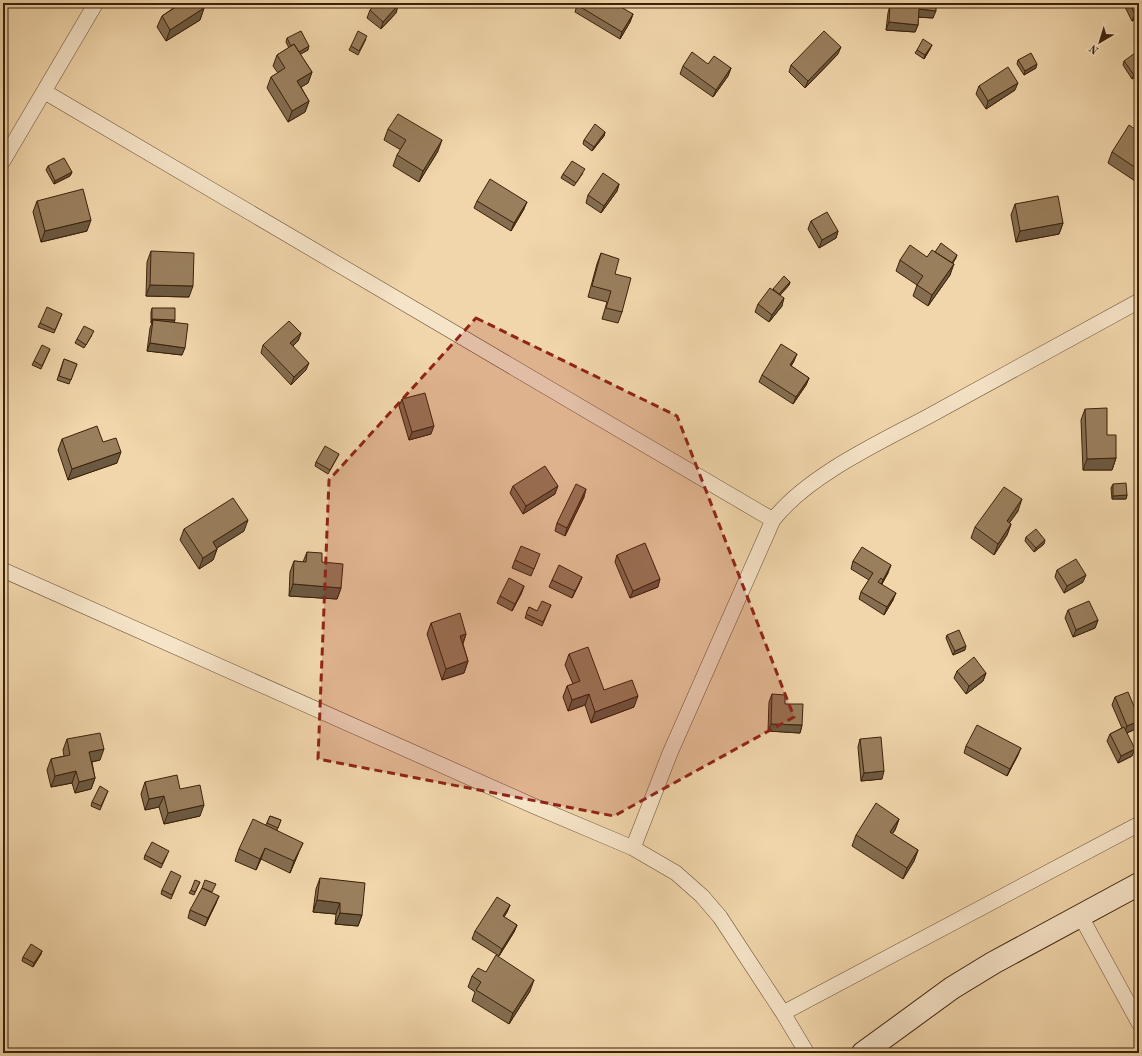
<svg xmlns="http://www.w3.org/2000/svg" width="1142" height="1056" viewBox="0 0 1142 1056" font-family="'Old Standard TT',serif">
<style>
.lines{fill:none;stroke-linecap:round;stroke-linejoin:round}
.minor-casing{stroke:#694e32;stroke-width:16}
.secondary-casing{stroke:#3c2109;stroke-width:24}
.minor{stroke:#f6e4c8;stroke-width:15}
.secondary{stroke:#f6e4c8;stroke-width:22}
.wall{fill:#846d50;stroke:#3c2109}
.shaded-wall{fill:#6c5941;stroke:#3c2109}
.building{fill:#9a7f5d;stroke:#3c2109}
.marked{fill:#8f2418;fill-opacity:0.2;stroke:#8f2418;stroke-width:3;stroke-dasharray:8 5;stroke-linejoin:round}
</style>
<rect width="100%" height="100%" fill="#f1d6ab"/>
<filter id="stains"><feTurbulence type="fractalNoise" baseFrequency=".005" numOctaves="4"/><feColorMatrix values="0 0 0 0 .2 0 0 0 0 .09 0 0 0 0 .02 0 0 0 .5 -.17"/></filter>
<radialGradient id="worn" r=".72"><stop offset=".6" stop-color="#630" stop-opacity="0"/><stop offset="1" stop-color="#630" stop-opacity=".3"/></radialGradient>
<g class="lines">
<defs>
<path id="minor" d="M45,92L773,520
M3,161L96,3
M3,570L536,807L633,848L676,873L702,896L720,917L783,1013L807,1053
M633,848L670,753L773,520C808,475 879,443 929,416C999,378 1069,340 1139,301
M1080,915L1139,1023
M783,1013L1139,824"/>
<path id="secondary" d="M863,1053L952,988L993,963L1139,884"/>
</defs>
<!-- minor casing -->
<use href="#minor" class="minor-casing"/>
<!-- secondary casing -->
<use href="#secondary" class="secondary-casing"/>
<!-- minor -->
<use href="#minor" class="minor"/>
<!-- secondary -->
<use href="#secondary" class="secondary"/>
</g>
<!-- wall -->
<path class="wall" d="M172,3H200L204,8L200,20L166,41L157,27L162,16L175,7Z
M904,3H936L933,18L918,17V25L915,32L886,30L888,13L890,5L904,6Z
M1123,3H1139V18L1132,21Z
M398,5L396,13L381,29L367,18L370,10Z
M577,5L633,14L630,22L620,39L575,12Z
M287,38L308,50L300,54L312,72L308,83L301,87L309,101L305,112L288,122L267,88L271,77L278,73L273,66L277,55L289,48L286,42Z
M366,39L358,55L349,50L351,46Z
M930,49L924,59L915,53L917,50Z
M838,54L805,88L789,72L791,65Z
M1139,59V74L1132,79L1123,65L1124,61Z
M1018,60L1036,68L1024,75L1017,64Z
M708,64L731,68L728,76L713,97L680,74L683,66Z
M979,86L1015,90L986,109L976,94Z
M388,129L438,151L419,182L393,166L397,155L401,150L384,140Z
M605,132L604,136L592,151L583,144L584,140Z
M1139,132V175L1135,181L1108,163L1112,152Z
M48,166L72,172L70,176L54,184L46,170Z
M583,173L574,186L561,178L563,174Z
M619,184L617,191L601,213L586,203L588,195Z
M37,201L87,231L41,242L33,212Z
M477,201L524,209L511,231L474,208Z
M1015,204L1063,223L1059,234L1016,242L1011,215Z
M811,221L838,231L836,238L819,248L808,229Z
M151,251L189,297L146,296L147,262Z
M935,252L957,255L956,258L953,263L950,275L928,306L913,296L917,285L896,271L900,260L927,257Z
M601,253L615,274L622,312L618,323L602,319L607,302L588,297L597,264Z
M790,282L789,285L780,295L782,306L769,322L755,312L758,304L773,289Z
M152,308L174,323L182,355L147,351L150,328L152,323H151V312Z
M62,314L54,333L38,327L40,323Z
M301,333L298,341L293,346L306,370L291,385L261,353L263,345Z
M92,335L84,348L75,343L77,339Z
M50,349L41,369L32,365L34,361Z
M64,359L77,364L69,384L57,380Z
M794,361L791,366L809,378L806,385L793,404L759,382L762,375Z
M402,399L431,434L409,440L399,406Z
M1085,409L1107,435L1116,458L1112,470H1083L1081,420Z
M62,439L103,442L117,463L68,480L58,450Z
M339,454L337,458L328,474L315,466L316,462Z
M1113,484L1127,495L1126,499H1112L1111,488Z
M513,486L555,494L523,514L510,493Z
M584,497L565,536L555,531L557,523Z
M1018,511L1009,523L1011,524L1007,535L994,555L971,538L975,527Z
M184,529L244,531L217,548V549L213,560L199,569L180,540Z
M1026,537L1044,544L1034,552L1025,541Z
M307,552L322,562L341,588L337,599L289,596L290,572L294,561L303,562Z
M617,555L658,587L630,598L615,562Z
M515,560L537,561L531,576L512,568Z
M853,561L888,573L882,584L893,600L884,615L859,599L861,592L869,580L851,569Z
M1057,570L1083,582L1064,593L1055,577Z
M582,577L579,584L572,598L549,587L552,580Z
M524,586L521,594L512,611L497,603L500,596Z
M551,605L542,626L525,618L529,607L537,611Z
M1068,610L1098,620L1095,628L1073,637L1065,618Z
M431,623L466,634L463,644L468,661L464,673L442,680L427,634Z
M947,635L965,650L953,655L946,638Z
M569,654L604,690L634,707L591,723L585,705L568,711L563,697L567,686L573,684L565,665Z
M957,671L986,673L983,681L966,694L954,678Z
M772,694L785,704L802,725L800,733L768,731L769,702Z
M1115,697L1139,718V724L1138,728L1127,733L1132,756L1118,763L1107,741L1110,734L1122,728L1112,705Z
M67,739L100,760L92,762L95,778L91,789L75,793L72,783L51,787L47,770L51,759L64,756L63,750Z
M860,739L882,779L861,781L858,747Z
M966,746L1018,755L1007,776L964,753Z
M145,782L180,789L200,816L164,824L159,807L145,810L141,794Z
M108,791L100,810L91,806L92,802Z
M270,816L281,820L277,830L298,854L290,873L261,859L256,870L235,861L239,849L266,825Z
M899,819L895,830L892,834L918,850L914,861L903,879L852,846L856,835Z
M145,855H167L161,868L144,859Z
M320,878L362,915L358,926L335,924L336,914L313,912L316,889Z
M179,880L171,899L161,894L162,890Z
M200,882L194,895L189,893L191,890Z
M212,893L216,903L205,926L188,918L190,910Z
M510,905L507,912L504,917L517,925L514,932L499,956L472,939L475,931Z
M42,951L41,954L33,967L22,961L23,957Z
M486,972L530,991L509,1024L472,1001L475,992L468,987L472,976Z"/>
<!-- shaded-wall -->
<path class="shaded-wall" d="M398,5L396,13L381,29L383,22Z
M204,8L200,20L166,41L170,30Z
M919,9L936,11L933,18L916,17Z
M1139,12V18L1132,21L1135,14Z
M633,14L630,22L620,39L622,32Z
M889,22L918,25L915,32L886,30Z
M932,45L930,49L924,59L925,55Z
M309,46L308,50L294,58L295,54Z
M841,47L838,54L805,88L808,81Z
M1037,64L1036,68L1024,75L1025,71Z
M731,68L728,76L713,97L716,90Z
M312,72L308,83L293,92L297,81Z
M1139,72V74L1132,79L1134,75Z
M1018,83L1015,90L986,109L988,101Z
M309,101L305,112L288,122L292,111Z
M605,132L604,136L592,151L594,147Z
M442,140L438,151L419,182L423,171Z
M1139,170V175L1135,181Z
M72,172L70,176L54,184L55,181Z
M619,184L617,191L601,213L604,206Z
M527,202L524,209L511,231L514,223Z
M91,220L87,231L41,242L45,231Z
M1063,223L1059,234L1016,242L1020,231Z
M838,231L836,238L819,248L822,240Z
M954,264L950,275L928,306L932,295Z
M790,282L789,285L776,300L777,296Z
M150,285L193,286L189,297L146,296Z
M784,298L782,306L769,322L772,315Z
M152,319L175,320L174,323L153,320L152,323H151Z
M301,333L298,341L287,351L290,343Z
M150,343L185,348L182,355L147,351Z
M797,354L794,361L787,373L790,365Z
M309,363L306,370L291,385L294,377Z
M809,378L806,385L793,404L796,397Z
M434,426L431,434L409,440L412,432Z
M121,452L117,463L68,480L72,469Z
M1116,458L1112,470H1083L1087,459Z
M558,486L555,494L523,514L526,506Z
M586,489L584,497L565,536L567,528Z
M1127,495L1126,499H1112L1113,496Z
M1022,499L1018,511L1003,532L1007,521Z
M248,520L244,531L209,553L213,542Z
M1011,524L1007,535L994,555L998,544Z
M1045,540L1044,544L1034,552L1036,548Z
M217,549L213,560L199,569L203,558Z
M891,565L888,573L880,587L883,580Z
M1086,575L1083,582L1064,593L1067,586Z
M582,577L579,584L572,598L575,591Z
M660,579L658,587L630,598L633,591Z
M293,584L341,588L337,599L289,596Z
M524,586L521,594L512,611L515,604Z
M896,593L893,600L884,615L887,607Z
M1098,620L1095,628L1073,637L1076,630Z
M466,634L462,645L460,636Z
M966,646L965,650L953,655L955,651Z
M468,661L464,673L442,680L446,669Z
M986,673L983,681L966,694L969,686Z
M589,694L585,705L568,711L572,700Z
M638,696L634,707L591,723L595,712Z
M1139,721V724L1138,728L1124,734L1127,726Z
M771,724L802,725L800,733L768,731Z
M1021,748L1018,755L1007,776L1010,769Z
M104,749L100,760L85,763L89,752Z
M1135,749L1132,756L1118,763L1121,756Z
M76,771L72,783L51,787L55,776Z
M884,771L882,779L861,781L864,773Z
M95,778L91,789L75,793L79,782Z
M164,796L159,807L145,810L149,799Z
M204,805L200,816L164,824L168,813Z
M899,819L895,830L886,843L890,832Z
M303,843L298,854L290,873L294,861Z
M265,848L261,859L256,870L260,859Z
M918,850L914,861L903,879L907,868Z
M219,896L216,903L205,926L208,918Z
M317,900L340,903L336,914L313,912Z
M510,905L507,912L500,923L503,916Z
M340,913L362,915L358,926L335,924Z
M517,925L514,932L499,956L502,949Z
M42,951L41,954L33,967L34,963Z
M534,980L530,991L509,1024L513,1013Z"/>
<!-- building -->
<path class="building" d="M182,3H200L204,8L170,30L162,16Z
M376,3H396L398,5L383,22L370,10Z
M578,3H614L633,14L622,32L577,5Z
M906,3H936V11L919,9L918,25L889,22L890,5L906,7Z
M1129,3H1139V12L1135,14Z
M301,31L309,46L299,52L294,44L291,46L287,38Z
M358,31L367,36L359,51L351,46Z
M824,31L841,47L808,81L791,65Z
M923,39L932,45L925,55L917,50Z
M294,44L312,72L297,81L309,101L292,111L271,77L285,68L277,55Z
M692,52L708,64L714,56L731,68L716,90L683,66Z
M1031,53L1037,64L1025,71L1018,60Z
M1135,53L1139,59V72L1134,75L1124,61Z
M1008,67L1018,83L988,101L979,86Z
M398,114L442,140L423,171L397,155L406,140L388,129Z
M595,124L605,132L594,147L584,140Z
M1129,125L1139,132V170L1112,152Z
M64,158L72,172L55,181L48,166Z
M572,161L585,169L576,183L563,174Z
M603,173L619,184L604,206L588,195Z
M490,179L527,202L514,223L477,201Z
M83,189L91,220L45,231L37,201Z
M1058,196L1063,223L1020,231L1015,204Z
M827,212L838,231L822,240L811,221Z
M941,243L957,255L952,263L935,252Z
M910,245L927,257L932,250L954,264L932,295L917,285L923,276L900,260Z
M151,251L194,253L193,286L150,285Z
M601,253L619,259L615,274L631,278L622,312L606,308L611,291L592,286Z
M784,276L790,282L779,294L773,289Z
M770,288L784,298L772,315L758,304Z
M47,307L62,314L55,330L40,323Z
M152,308H175V320L152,319Z
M153,320L188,324L185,348L150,343Z
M289,321L301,333L290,343L309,363L294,377L263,345Z
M84,326L94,331L86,345L77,339Z
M781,344L797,354L790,365L809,378L796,397L762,375Z
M42,345L50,349L42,366L34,361Z
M64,359L77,364L71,380L59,376Z
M425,393L434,426L412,432L402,399Z
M1107,408V435H1116V458L1087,459L1085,409Z
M97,426L103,442L116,438L121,452L72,469L62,439Z
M325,446L339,454L330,470L316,462Z
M545,466L558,486L526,506L513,486Z
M1126,483L1127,495L1113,496V484Z
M576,484L586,489L567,528L557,523Z
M1004,487L1022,499L1007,521L1011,524L998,544L975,527Z
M233,498L248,520L213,542L217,549L203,558L184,529Z
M1036,529L1045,540L1036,548L1026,537Z
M645,543L660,579L633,591L617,555Z
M521,546L540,554L534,569L515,560Z
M862,547L891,565L883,580L881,578L878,582L896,593L887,607L861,592L873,573L853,561Z
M307,552L322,553V562L343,564L341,588L293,584L294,561L306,562Z
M1076,559L1086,575L1067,586L1057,570Z
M559,565L582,577L575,591L552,580Z
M509,578L524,586L515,604L500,596Z
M542,601L551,605L543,622L526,614L529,607L537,611Z
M1089,601L1098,620L1076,630L1068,610Z
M460,613L466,634L460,636L468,661L446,669L431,623Z
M959,630L966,646L955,651L947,635Z
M588,647L604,690L632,680L638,696L595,712L589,694L572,700L567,686L580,681L569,654Z
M974,657L986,673L969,686L957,671Z
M1128,692L1139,718V721L1127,726L1115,697Z
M772,694L785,695V704H803L802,725L771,724Z
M977,725L1021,748L1010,769L966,746Z
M1124,727L1135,749L1121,756L1110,734Z
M100,733L104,749L89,752L95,778L79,782L76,771L55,776L51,759L70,755L67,739Z
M881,737L884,771L864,773L860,739Z
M177,775L180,789L200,785L204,805L168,813L164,796L149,799L145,782Z
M100,786L108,791L101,806L92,802Z
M876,803L899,819L890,832L918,850L907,868L856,835Z
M270,816L281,820L278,828L267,823Z
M253,819L303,843L294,861L265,848L260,859L239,849Z
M152,842L169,851L162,864L145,855Z
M171,871L181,876L172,895L162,890Z
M320,878L365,883L362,915L340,913V903L317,900Z
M195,880L200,882L195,892L191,890Z
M205,880L216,884L212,892L202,888Z
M202,888L219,896L208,918L190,910Z
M497,897L510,905L503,916L517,925L502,949L475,931Z
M31,944L42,951L34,963L23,957Z
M496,955L534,980L513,1013L476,990L481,982L472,976L478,968L486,972Z"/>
<!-- marked area -->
<path class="marked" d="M476,318L677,416L794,717L614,816L318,759L329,480Z"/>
<!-- margin -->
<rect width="1142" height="1056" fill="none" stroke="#f1d6ab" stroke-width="16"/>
<rect x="4" y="4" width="1134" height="1048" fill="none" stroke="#3c2109" stroke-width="2"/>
<rect x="8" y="8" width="1126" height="1040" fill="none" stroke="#3c2109"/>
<!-- north arrow -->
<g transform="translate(1100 42) rotate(218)" stroke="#f6e4c8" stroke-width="3" paint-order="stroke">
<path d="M0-3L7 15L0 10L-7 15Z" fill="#3c2109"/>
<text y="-6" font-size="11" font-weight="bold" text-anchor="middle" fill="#3c2109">N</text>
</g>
<rect width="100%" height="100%" filter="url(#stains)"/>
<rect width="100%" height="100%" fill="url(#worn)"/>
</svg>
